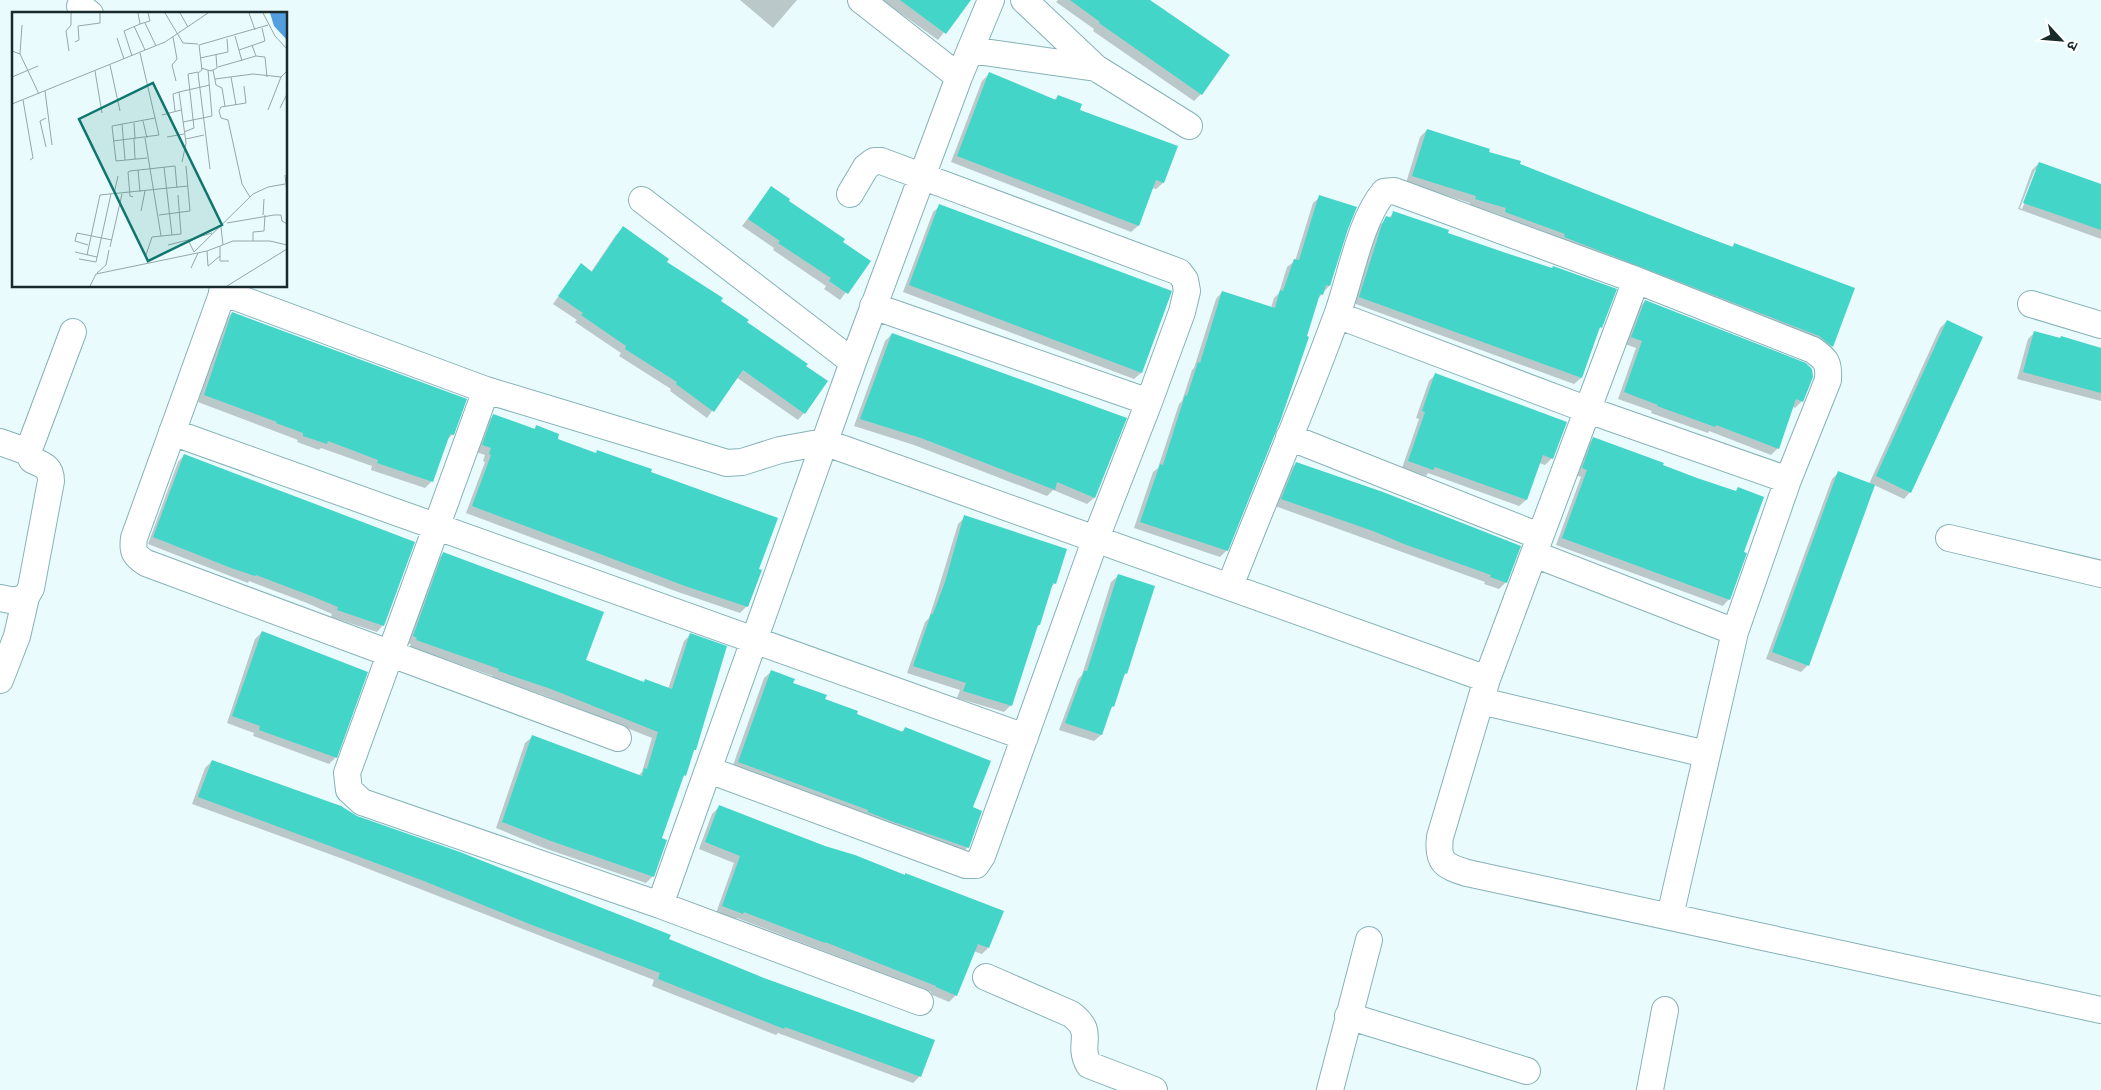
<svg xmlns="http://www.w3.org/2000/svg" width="2101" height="1090" viewBox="0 0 2101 1090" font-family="Merriweather,'Noto Sans Devanagari',serif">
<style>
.shadow{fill:#0003;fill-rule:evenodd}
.building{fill:#44d5c9}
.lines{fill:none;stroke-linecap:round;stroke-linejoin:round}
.minor-casing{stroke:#86b2b8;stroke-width:28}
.minor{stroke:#fff;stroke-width:26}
.inset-road{fill:none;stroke:#95a7a9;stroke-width:1}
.view{fill:#0f766e;fill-opacity:0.15;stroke:#0f766e;stroke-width:2.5}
.inset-edge{fill:none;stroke:#182a2c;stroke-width:2.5}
</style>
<rect width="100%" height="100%" fill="#e9fbfd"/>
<!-- shadow -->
<path class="shadow" d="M740,0H797L773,28Z
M882,0H969L938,40Z
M1058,0H1149L1201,94L1194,101L1093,31L1094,29L1056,2Z
M989,74L1054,100L1058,96L1078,110L1177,147L1163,183L1156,189L1152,188L1138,226L1131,232L951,162L982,81Z
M1427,130L1732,247L1734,245L1854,289L1832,346L1825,353L1499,218L1500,215L1469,206L1470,203L1406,183L1420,137Z
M2039,163L2101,186V239L2018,209L2032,170ZM2035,170H2037L2022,209L2020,208Z
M771,188L869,262L840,300L824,289L826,286L773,250L774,248L742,226Z
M1320,197L1347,229L1329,286L1317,300L1227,550L1220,557L1134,528L1153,472L1158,468L1179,404L1182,401L1192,370L1194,368L1216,299L1222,292L1271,308L1274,298L1279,293L1287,267L1295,261L1313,203Z
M940,206L1170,292L1141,373L1134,379L903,292L933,212Z
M1394,213L1446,233L1601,327L1598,330L1581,378L1574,384L1353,303L1376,232L1380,225Z
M623,228L665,262L746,323L804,413L798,420L736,377L707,418L670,391L671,389L619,356L621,353L575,322L577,320L553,304L581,265L591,272L616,235Z
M1645,301L1802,401L1795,408L1793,407L1778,448L1771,455L1709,431L1708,433L1651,413L1652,411L1618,399L1636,348L1625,344L1638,308Z
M232,313L453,434L447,440L432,481L425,488L371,470L372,466L321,448L319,450L297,442L298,440L198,402L225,320Z
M1947,321L1910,492L1904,499L1874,485L1808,665L1801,672L1766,659L1832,479L1838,473L1869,484L1940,328Z
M2035,332L2101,348V401L2017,379L2028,339Z
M892,334L1125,419L1094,498L1087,504L1053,490L1047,496L914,445L854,426L885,341Z
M1436,374L1552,458L1545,465L1539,463L1526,500L1519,506L1428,473L1426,476L1402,468L1419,419L1416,418L1429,381Z
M494,415L533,430L536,427L556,440L649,473L757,569L747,606L740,613L678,592L466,513L485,462L483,461L485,455L476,452L487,422Z
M1594,438L1661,466L1735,492L1738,489L1743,552L1729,599L1723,606L1556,545L1581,477L1576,475L1587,445Z
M184,455L383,625L377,632L331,617L332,614L307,603L249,581L248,583L148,544L178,462Z
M1296,463L1506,582L1499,589L1484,584L1485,582L1275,506L1290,470Z
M965,517L1055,583L1051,587L1039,625L1036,628L1011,705L1004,712L957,698L960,690L907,673L925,622L929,618L938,590L958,524Z
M444,553L584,660L643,683L645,681L668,689L684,641L690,635L694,750L685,775L681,779L661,839L653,876L646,883L544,848L496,828L525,743L532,737L638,776L642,772L652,738L543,695L492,678L493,676L410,647L411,644L407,643L437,560Z
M1118,576L1126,673L1123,677L1113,706L1109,711L1101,735L1094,741L1059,730L1078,679L1082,675L1111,582Z
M262,632L336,757L329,764L253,736L254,733L227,723L255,639Z
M771,672L855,715L901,732L905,729L971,808L968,847L961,854L732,768L764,678Z
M212,761L668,940L920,1076L913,1083L778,1033L776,1035L652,986L654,980L343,859L192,804L205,768Z
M719,807L904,876L906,874L988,948L982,954L973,951L956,995L949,1002L930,994L931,992L737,918L735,920L716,913L734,863L699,849L712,814Z"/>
<!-- building -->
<path class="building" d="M900,0H971L946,34Z
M1070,0H1150L1230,55L1202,95L1099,23L1100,22Z
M989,72L1056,100L1058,95L1082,104L1080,110L1178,146L1164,183L1156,180L1139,226L957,156Z
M1427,129L1490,149L1489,152L1521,161L1520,164L1698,234L1733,247L1734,243L1855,288L1833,347L1819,336L1564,237L1565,234L1505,212L1506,208L1475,199L1476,196L1412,176Z
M2039,162L2101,184V230L2023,203Z
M771,186L790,199L789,201L845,239L843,242L871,261L848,294L829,281L831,278L778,243L780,241L748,219Z
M1319,195L1357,207L1348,229L1330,286L1326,285L1323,295L1320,294L1307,336L1309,337L1281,419L1228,551L1140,522L1160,464L1163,465L1185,395L1187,396L1198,362L1200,363L1222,291L1275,308L1280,290L1283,291L1294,259L1299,260Z
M939,204L1172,291L1142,373L909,285Z
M1393,211L1449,230L1448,233L1506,253L1552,268L1553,266L1617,289L1602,328L1600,327L1582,378L1359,297L1382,224L1386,216L1391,218Z
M623,226L669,259L667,262L723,298L721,301L749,320L747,322L808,364L806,366L828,381L805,414L743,370L714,412L676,384L677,382L625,349L626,346L581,315L583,313L558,296L581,263L592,272Z
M1645,300L1806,363L1812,369L1813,377L1803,402L1796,399L1779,449L1716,425L1715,427L1657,406L1658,405L1624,392L1642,341L1631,337Z
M232,312L467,399L454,435L450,434L433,482L377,463L378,460L328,441L327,444L303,436V433L276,423L277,422L204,395Z
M1947,320L1983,337L1911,493L1876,476Z
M2034,331L2060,338L2061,336L2101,348V393L2023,372Z
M892,333L1127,418L1095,498L1057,482L1055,490L921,438L860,419Z
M1435,373L1567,422L1553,459L1543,455L1527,500L1435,467L1433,470L1408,461L1425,412L1422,411Z
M493,414L535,429L536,425L559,434L558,439L596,453L597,450L628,461L652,469L651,472L778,518L759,569L762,570L748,607L685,586L472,506L491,455L489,454L491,448L482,445Z
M1593,437L1664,463L1663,465L1697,478L1736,491L1738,487L1764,497L1744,552L1747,553L1730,600L1562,538L1587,470L1582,468Z
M184,454L415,542L384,626L337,610L338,607L314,597L256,575L255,576L231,568L153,537Z
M1296,462L1383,492L1521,546L1507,583L1490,577L1491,575L1404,544L1373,531L1281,499Z
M1838,471L1875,485L1809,666L1772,652Z
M964,515L1067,549L1056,584L1053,583L1040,625H1038L1012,706L963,691L966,683L913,666L931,614H933L945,582Z
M443,552L604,612L586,660L644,682L645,679L672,689L690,633L727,646L696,750H694L686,776L684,775L662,838L667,840L654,877L551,841L502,822L532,735L642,776L644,768L647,769L658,732L551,689L498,671L499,669L416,640L417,638L413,636Z
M1118,574L1155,586L1127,674L1125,673L1114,707L1112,706L1102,735L1065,723L1084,671H1087Z
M262,631L368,672L337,758L259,730L260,726L232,716Z
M771,670L795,679L793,683L827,695L825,699L858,711L857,714L903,732L905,727L991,761L973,807L982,811L969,848L891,821L868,812V810L738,762Z
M212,760L341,806L357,816L460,852L671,935L669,939L764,978L935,1040L921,1077L785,1027L784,1029L658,979L660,973L532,925L424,881L198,797Z
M719,805L825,846L855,855L905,875V873L1004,911L989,948L978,944L957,996L936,987V986L825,942V943L744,912L743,914L722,906L740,856L705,842Z"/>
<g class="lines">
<defs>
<path id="minor" d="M861,0L959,77
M1024,0L1096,68L1189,126
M80,6L90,14
M970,50L1096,68
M642,200L853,362
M1636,280L1487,679L1440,837C1437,862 1444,866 1467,873L2101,1010
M225,286L134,538C132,552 135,556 146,563L618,738
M222,292L486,390L727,463L742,462L780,450L824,442L1487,679
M2031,304L2101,325
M873,306L1149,402
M1337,315L1588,410L1788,480
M486,390L347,773L349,790L362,802L660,905L920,1002
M172,432L1025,737
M1289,437L1539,536
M0,442L28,452
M1949,538L2101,574
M1534,554L1735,632
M1230,586C1265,496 1304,406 1337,315C1350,280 1360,220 1384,192L1394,191L1636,280L1813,350C1827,360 1829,363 1828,380L1788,480L1735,632L1670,916
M0,598L15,601L26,597L31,588L51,481C51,467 43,465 32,460L28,452L73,332
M0,680L17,636L26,597
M1481,701L1706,754
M709,770L966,865H976L982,856L1096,538L1149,402L1182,312L1187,291L1185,280L1179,272L881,161H874L866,167L850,194
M660,905L853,362L959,77L991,0
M986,977L1071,1014C1097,1034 1076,1042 1089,1065L1154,1090
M1348,1016L1527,1071
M1330,1090L1369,940
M1650,1090L1665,1010"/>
</defs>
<!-- minor casing -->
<use href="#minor" class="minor-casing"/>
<!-- minor -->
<use href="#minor" class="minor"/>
</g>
<!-- overview -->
<g transform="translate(12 12)">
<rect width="275" height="275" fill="#e9fbfd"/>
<path d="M258,1H275V28L262,14Z" fill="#539ede"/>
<path class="inset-road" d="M126,1L128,12L138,9L136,1M153,1L171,31L186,32M168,1L176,15M237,1L243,18M251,1L263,24L275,37M133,11L144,34M122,14L133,38M223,24L230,49M161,25L165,47L160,53L164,69M105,26L112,47M63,30L67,28L66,14L88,11V1M240,33L244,44L253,45L255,65M227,38L253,29L250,16M0,39L8,42L27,82M57,39L54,19L59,13V1M8,42L10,13M120,44L112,19L128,12M188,46L216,40L215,27M98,53L108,99M206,55L244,44M189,56L199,59L205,56L204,43M201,58L204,73L210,76L213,94M83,59L90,101M0,65L26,54M219,65L224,93M203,67L241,62L269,65L275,59M232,74L234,91L209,95L207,99L209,106L216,108L230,172L238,185M33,79L40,133M11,88L21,146L18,148M0,92L153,30L196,1M268,96L275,82M256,98L269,65M163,99L161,82L167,80M150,103L169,98M131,109L135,126M171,110L200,104L196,58M122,111L123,127M110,112L113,148M172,120L182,116L176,62L186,60M155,125L172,122M133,126L149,224M122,127L123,147M174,127L192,123M101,129L147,123L128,41M34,135L28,109L34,106M135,146L104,149L100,114L143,106M170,150L174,131L167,80L198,73M152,155L160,223M198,157L186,61L190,58L187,33L256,13M126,158L128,180M273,163L275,181M102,182L106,164M121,185L118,184L116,160L118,159L163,154L165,176M129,199L133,179M147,203L178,199L174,154M251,203L252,187M215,211L262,203H269L270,209L275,212M209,215L211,233M176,228L200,221M241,229V220L252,219L253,203M76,233L63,229L65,221L100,228M156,233L176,228L182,240M208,234V249H217M98,235L110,182M195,239L196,254L208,244M63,240L85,245M182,240L241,182L256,175L273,172M75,243L88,183L176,174M134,243L140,225L169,222L166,183M67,247L84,250L99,182M179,256L186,241M85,261L94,253L97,238M78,274L84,262L195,239L221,229H258L275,233M215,274L275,237"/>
<path class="view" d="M141,71L210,213L136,249L67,107Z"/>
<rect width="275" height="275" class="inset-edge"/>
</g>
<!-- north arrow -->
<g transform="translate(2061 40) rotate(116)" stroke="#ffffff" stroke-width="4" paint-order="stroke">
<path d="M0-4L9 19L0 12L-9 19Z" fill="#182a2c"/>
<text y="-8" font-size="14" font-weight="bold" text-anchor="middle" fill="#182a2c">उ</text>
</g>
</svg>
